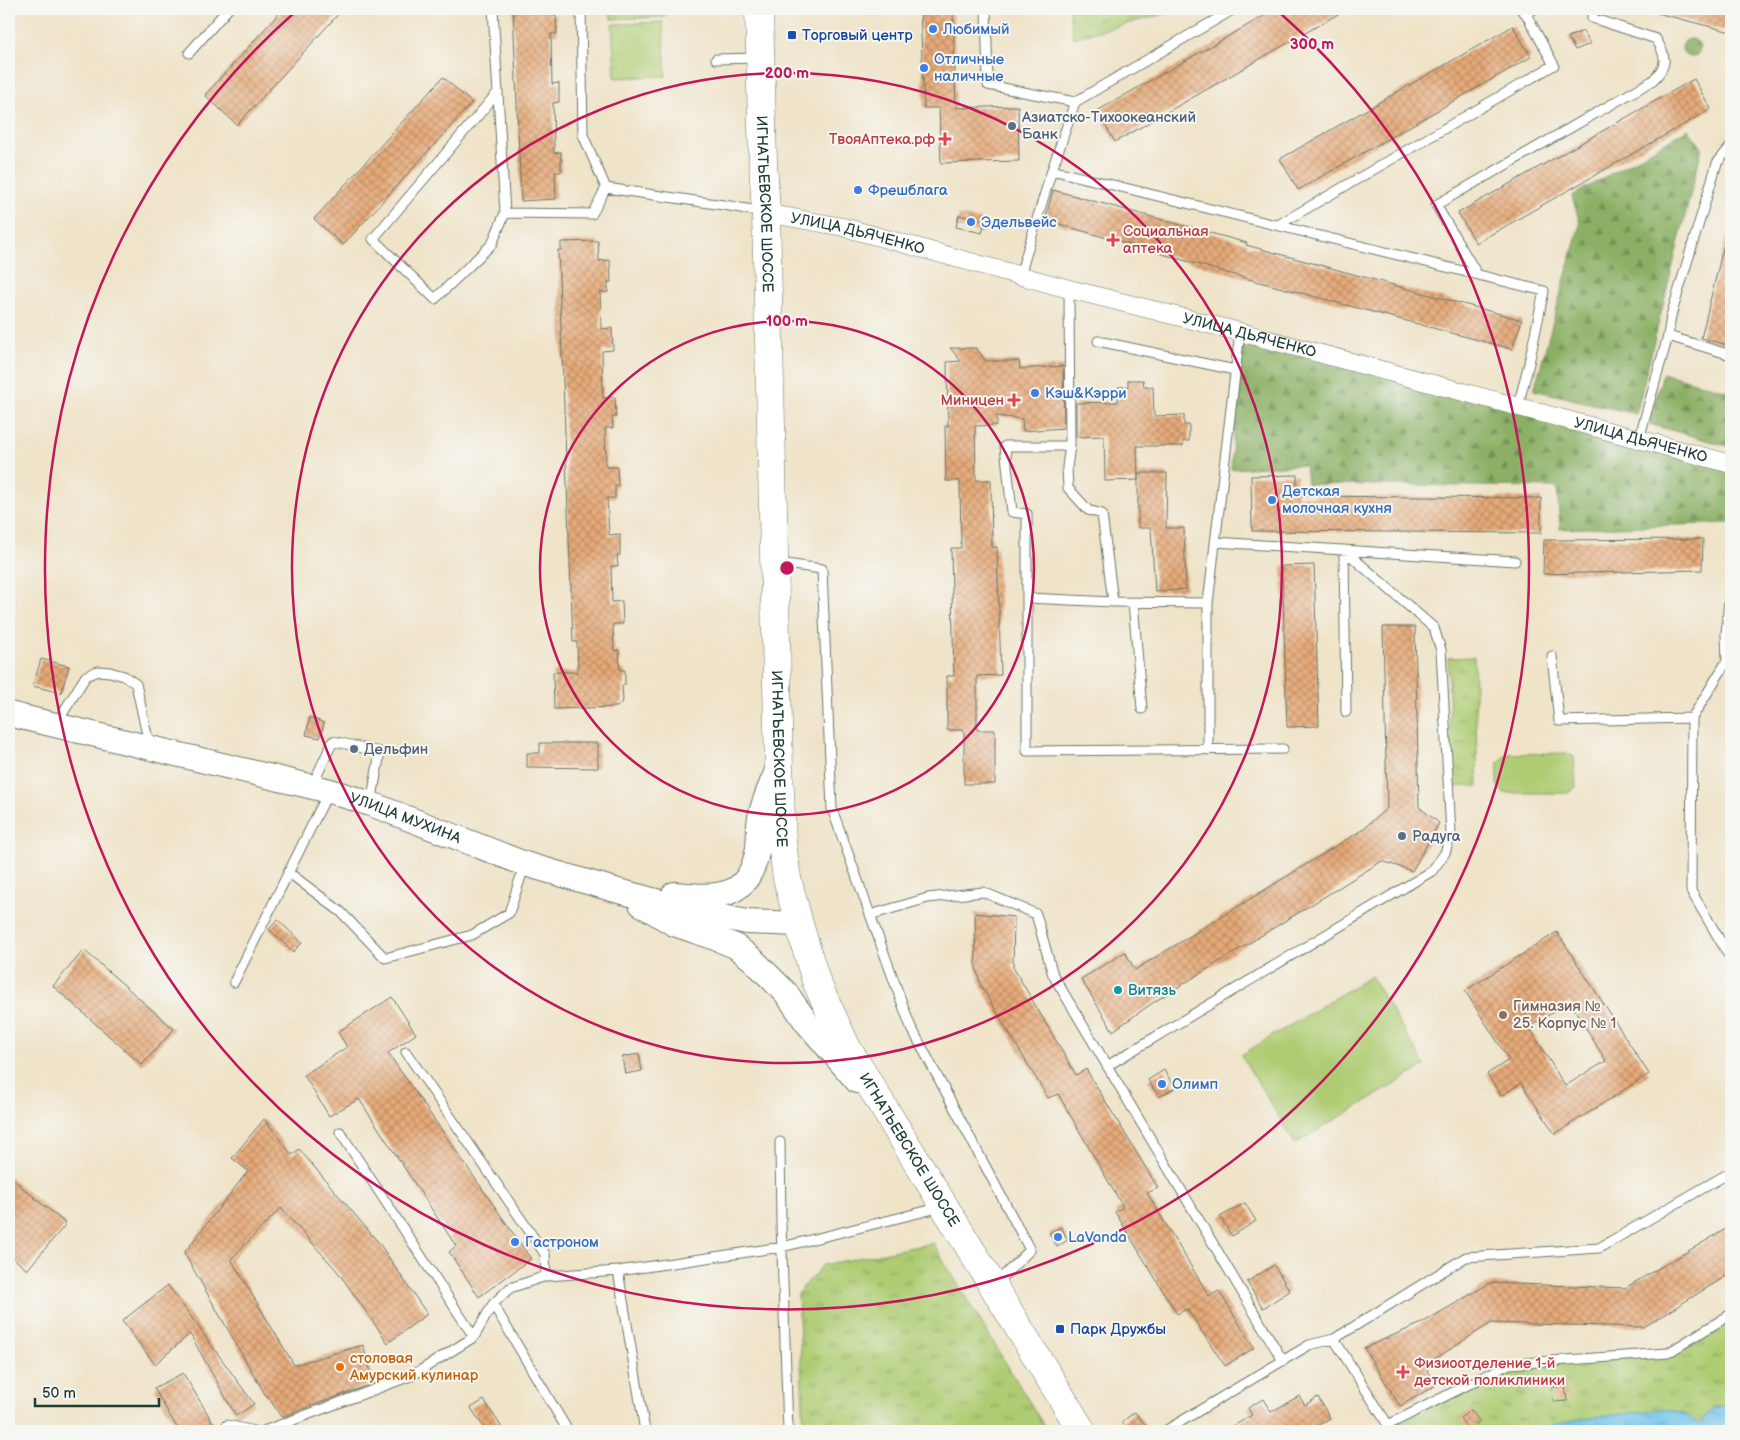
<svg xmlns="http://www.w3.org/2000/svg" width="1740" height="1440" viewBox="0 0 1740 1440" font-family="'Balsamiq Sans',sans-serif">
<style>
.grass{fill:url(#grass-tufts);stroke:#678454}
.forest{fill:url(#forest-firs);stroke:#55764c}
.garden{fill:#afcc73;stroke:#678454}
.water{fill:url(#water-ripples);stroke:#478090}
.building{fill:url(#building-cross-hatch);fill-rule:evenodd}
.lines{fill:none;stroke-linecap:round;stroke-linejoin:round}
.service-casing{stroke:#687768;stroke-width:11}
.minor-casing{stroke:#687768;stroke-width:19}
.secondary-casing{stroke:#687768;stroke-width:26}
.primary-casing{stroke:#687768;stroke-width:29}
.service{stroke:#fff;stroke-width:9}
.minor{stroke:#fff;stroke-width:18}
.secondary{stroke:#fff;stroke-width:24}
.primary{stroke:#fff;stroke-width:28}
.ring{fill:none;stroke:#c2185b;stroke-width:2.5}
.shop-dot{fill:#3f7fe0;stroke:#f6f6f2;stroke-width:2}
.transit-dot{fill:#1a4fb4;stroke:#f6f6f2;stroke-width:2}
.service-dot{fill:#5c6f8a;stroke:#f6f6f2;stroke-width:2}
.health-dot{fill:#e0444e;stroke:#f6f6f2;stroke-width:2}
.culture-dot{fill:#0f9aa8;stroke:#f6f6f2;stroke-width:2}
.education-dot{fill:#8d6e63;stroke:#f6f6f2;stroke-width:2}
.food-dot{fill:#e8710a;stroke:#f6f6f2;stroke-width:2}
.labels{text-anchor:middle;stroke-width:4;stroke-linejoin:round;paint-order:stroke}
.shop-label{font-size:15px;fill:#366cbe;stroke:#f6f6f2;text-anchor:start}
.transit-label{font-size:15px;fill:#164399;stroke:#f6f6f2;text-anchor:start}
.service-label{font-size:15px;fill:#4e5e75;stroke:#f6f6f2;text-anchor:start}
.health-label{font-size:15px;fill:#be3a42;stroke:#f6f6f2;text-anchor:end}
.street-label{font-size:15px;fill:#1f3d34;stroke:#f6f6f2}
.culture-label{font-size:15px;fill:#0d838f;stroke:#f6f6f2;text-anchor:start}
.education-label{font-size:15px;fill:#785e54;stroke:#f6f6f2;text-anchor:start}
.food-label{font-size:15px;fill:#c56008;stroke:#f6f6f2;text-anchor:start}
.centre{fill:#c2185b;stroke:#f6f6f2;stroke-width:2.5}
.ring-label{font-size:15px;text-anchor:middle;font-weight:bold;fill:#c2185b;stroke:#f6f6f2;stroke-width:4;stroke-linejoin:round;paint-order:stroke}
</style>
<defs>
<pattern id="grass-tufts" width="24" height="20" patternUnits="userSpaceOnUse" patternTransform="scale(1.25)"><rect width="24" height="20" fill="#afcc73"/><path d="M3 7l-1-3M5 7V3M7 7l1-3M15 17l-1-3M17 17v-4M19 17l1-3" fill="none" stroke="#8ea75f"/></pattern>
<pattern id="forest-firs" width="22" height="20" patternUnits="userSpaceOnUse" patternTransform="scale(1.25)"><rect width="22" height="20" fill="#8bb065"/><path d="M5 1l3.5 6h-7zM16 11l3.5 6h-7z" fill="#719054"/></pattern>
<pattern id="water-ripples" width="26" height="14" patternUnits="userSpaceOnUse" patternTransform="scale(1.25)"><rect width="26" height="14" fill="#6fc3eb"/><path d="M2 4q2-2 4 0t4 0M15 11q2-2 4 0t4 0" fill="none" stroke="#5ba0bf"/></pattern>
<pattern id="building-cross-hatch" width="8" height="8" patternUnits="userSpaceOnUse" patternTransform="scale(1.25)"><rect width="8" height="8" fill="#e7aa79"/><path d="M0 0l8 8M0 8l8-8" fill="none" stroke="#bb8c64"/></pattern>
</defs>
<rect width="100%" height="100%" fill="#f6f6f2"/>
<filter id="ink" filterUnits="userSpaceOnUse"><feTurbulence type="fractalNoise" baseFrequency=".02" numOctaves="2"/><feDisplacementMap in="SourceGraphic" scale="10" xChannelSelector="R" yChannelSelector="G"/><feConvolveMatrix kernelMatrix="1 2 1 2 8 2 1 2 1" color-interpolation-filters="sRGB"/></filter>
<filter id="wash" filterUnits="userSpaceOnUse"><feTurbulence type="fractalNoise" baseFrequency=".0096" numOctaves="4" result="noise"/><feDisplacementMap in="SourceGraphic" scale="20" xChannelSelector="R" yChannelSelector="G"/><feGaussianBlur stdDeviation="1.12" result="paint"/><feColorMatrix in="noise" values="0 0 0 0 0 0 0 0 0 0 0 0 0 0 0 0 0 1.4 0 .05"/><feComposite in="paint" operator="in"/></filter>
<g filter="url(#wash)">
<rect width="100%" height="100%" fill="#efe3c8"/>
<!-- grass -->
<path class="grass" d="M1069,9H1183L1073,38Z
M1474,657L1478,786L1452,787L1448,658Z
M933,1243L1047,1431H804L798,1293L823,1265Z
M1731,1319V1431H1367L1380,1425L1383,1431L1512,1368L1682,1352Z"/>
<!-- forest -->
<path class="forest" d="M1682 48a9 9 0 1 1 18 0a9 9 0 1 1-18 0Z
M1688,129L1702,148L1636,414L1534,390L1580,224L1572,196Z
M1240,332L1731,464V523L1560,529L1557,487L1307,484L1305,465L1231,469Z
M1663,373L1731,392V447L1649,424Z"/>
<!-- garden -->
<path class="garden" d="M611,9H664L665,17L611,19Z
M663,22L666,76L615,78L612,24Z
M1567,753L1574,757L1576,787L1568,793H1504L1497,785L1498,763L1507,754Z
M1371,976L1425,1066L1295,1144L1241,1055Z"/>
<!-- water -->
<path class="water" d="M1731,1404V1431H1530L1567,1421L1663,1409L1684,1413L1699,1425L1713,1408Z"/>
<g id="blocks">
<!-- building -->
<path class="building" d="M283,9H343L237,125L205,95Z
M513,9H550V15H556L557,34H551L552,84L559,83V102L553,103L554,153L561,152V172H555L556,199L521,201Z
M920,9H953L956,108L1018,106L1019,161L941,163L939,108H924Z
M1276,9H1347L1115,142L1097,111Z
M1658,9H1731V32L1657,13Z
M1513,26L1531,57L1298,190L1280,159Z
M1583,31L1590,44L1575,50L1568,37Z
M443,77L472,103L343,245L314,219Z
M1694,79L1711,109L1476,243L1458,213Z
M1053,190L1247,243L1246,245L1522,320L1512,349L1252,280L1045,220Z
M959,215L985,221L982,233L956,227Z
M1726,236L1731,237V346L1701,338Z
M598,241L599,261L610,260L611,282H608V292H600L601,329L612,328L613,350L602,351L603,398L615,397L616,417H612L613,428H605L606,467H617L618,486H615V498H607L609,535L620,534V555H617L618,566H611L612,602L622,601L623,624H613L614,651L619,650L620,670H625V685H622L623,701L617,707L554,709L553,672H578L577,642H573L558,250H561V242Z
M950,348H976L986,361H1019L1020,369L1063,366L1064,428L1023,431L1022,419L997,416V425L975,426L976,480H991L992,547H997L1001,675L977,676V730H995V784H964V730H947V676H954L951,548H961L960,481H946L945,426H948L947,362L961,361Z
M1128,380H1143L1144,387H1153L1154,416L1184,415V425H1189V441H1183V446H1137L1138,480L1105,481L1104,436L1076,437V403L1118,402V387H1128Z
M1138,473H1167L1166,528H1184L1186,589L1155,592L1151,528H1138Z
M1297,475V496L1541,498V533L1252,531L1251,476Z
M1703,539L1702,570L1543,574L1544,540Z
M1314,565L1319,726L1287,727L1282,566Z
M1383,627H1415L1419,807L1439,823L1412,871L1382,861L1154,1002L1113,1031L1081,979L1125,952L1135,970L1362,830L1387,808Z
M41,659L69,666L61,693L33,686Z
M310,717L324,723L320,738L306,735Z
M540,743H598V768L527,767V753H540Z
M975,913L1014,917L1013,967L1076,1075L1086,1069L1158,1188L1147,1193L1209,1296L1219,1291L1254,1348L1225,1366L1187,1309L1177,1314L1115,1212L1123,1207L1058,1094L1048,1098L981,986L976,968Z
M278,920L302,943L293,952L269,929Z
M1557,932L1649,1074L1555,1134L1521,1083L1501,1096L1487,1074L1509,1060L1465,991ZM1570,1002L1606,1061L1565,1086L1529,1027Z
M84,950L174,1029L142,1065L53,986Z
M392,997L416,1034L388,1053L531,1259L479,1297L449,1252L456,1246L359,1099L329,1116L304,1075L347,1047L338,1032Z
M639,1054L642,1071L625,1074L622,1057Z
M1164,1070L1175,1088L1159,1097L1148,1080Z
M264,1119L292,1155L299,1149L379,1243L427,1314L388,1343L338,1272L281,1208L231,1259L294,1365L363,1345L374,1383L281,1417L267,1395L266,1396L184,1253L248,1171L232,1158Z
M9,1176L66,1224L27,1270L9,1254Z
M1245,1203L1256,1221L1232,1236L1220,1217Z
M1731,1226V1273L1644,1327L1491,1323L1424,1366L1436,1385L1400,1406L1364,1348L1422,1323L1490,1283L1625,1288Z
M1061,1227L1068,1240L1057,1247L1049,1233Z
M1274,1265L1290,1291L1263,1308L1247,1282Z
M168,1285L254,1404L236,1416L190,1334L155,1364L122,1321Z
M183,1373L218,1431H179L154,1388Z
M1565,1386L1567,1401L1553,1402L1552,1387Z
M1299,1396L1305,1405L1318,1397L1330,1418L1316,1427L1319,1431H1225L1252,1415L1248,1408L1263,1399L1271,1412Z
M484,1400L504,1431H486L471,1408Z
M1471,1410L1480,1422L1469,1430L1460,1418Z
M1135,1412L1146,1426L1138,1431H1128L1122,1422Z"/>
</g>
</g>
<g filter="url(#ink)">
<use href="#blocks" fill-opacity="0" stroke="#687768" stroke-width="1"/>
<g class="lines">
<defs>
<path id="service" d="M493,9L505,213L592,214L606,188
M581,9L583,135L606,188L730,206L762,212
M986,9L988,85L1075,102
M1521,9L1526,14L1534,9
M189,53L228,9
M716,59L758,58
M498,92L373,239L435,299L492,244L505,213
M1052,170L1544,291L1529,363L1518,406
M1278,225L1554,65L1526,14
M1477,274L1436,205L1652,81C1668,66 1667,57 1656,39L1592,18L1594,9
M1020,275L1052,170L1075,102L1234,9
M1069,289L1070,446L1067,467L1068,488L1088,510L1102,514L1113,602
M1668,336L1731,355
M1098,341L1235,370
M1639,439L1668,336L1671,316L1717,163L1731,146
M1070,446H1005L1012,512L1027,514V751L1283,749
M1215,542L1515,561
M1344,550L1346,712
M778,563L822,569L832,809L910,1025L1030,1250L995,1284
M1731,578L1726,634L1727,661L1692,718L1691,891L1731,959
M1027,598L1113,602L1208,603L1240,332
M1133,602L1142,709
M1552,656L1559,721L1692,718
M56,724L86,676L98,671L110,672L124,676L136,684L149,744
M1208,750V603
M312,786L333,741L380,752L371,804
M288,872L341,912L385,958L472,935L509,913L525,864
M870,915L928,898L983,892L1036,914L1053,975L1283,1361
M234,982L329,791
M406,1052L545,1254L546,1276
M1107,1066L1432,871L1445,853L1451,834L1441,650L1434,628L1344,550
M340,1132L474,1337
M780,1142L781,1223L788,1431
M618,1271L645,1431
M493,1304L568,1431
M1334,1339L1388,1425L1509,1364L1668,1353L1731,1314
M227,1425L254,1431
M264,1431L413,1375L474,1337L493,1304L510,1288L546,1276L618,1271L782,1247L942,1207
M1165,1431L1309,1345L1334,1339L1466,1257L1599,1248L1731,1172"/>
<g id="minor">
<path id="s1" d="M766,213L843,227L1069,289L1240,332L1731,464"/>
</g>
<g id="secondary">
<path id="s2" d="M9,714L330,791L371,804L525,864L615,890L698,912L747,922L799,924"/>
<path d="M674,894C718,898 749,900 758,848C759,838 758,827 760,817C764,800 771,784 779,767"/>
<path d="M641,904L674,924L715,938L735,946L752,959L786,993L807,1023L857,1081"/>
</g>
<g id="primary">
<path id="s3" d="M759,9L763,162L766,213L779,767L782,843L787,878L799,924L816,981L846,1046L1082,1431"/>
</g>
</defs>
<!-- service casing -->
<use href="#service" class="service-casing"/>
<!-- minor casing -->
<use href="#minor" class="minor-casing"/>
<!-- secondary casing -->
<use href="#secondary" class="secondary-casing"/>
<!-- primary casing -->
<use href="#primary" class="primary-casing"/>
<!-- service -->
<use href="#service" class="service"/>
<!-- minor -->
<use href="#minor" class="minor"/>
<!-- secondary -->
<use href="#secondary" class="secondary"/>
<!-- primary -->
<use href="#primary" class="primary"/>
</g>
</g>
<!-- distance rings -->
<g class="ring">
<circle cx="787" cy="568" r="247"/>
<circle cx="787" cy="568" r="495"/>
<path d="M1279 12A742 742 0 1 1 295 12"/>
</g>
<!-- markers -->
<g class="shop-dot">
<circle cx="933" cy="29" r="5"/>
<circle cx="924" cy="68" r="5"/>
<circle cx="858" cy="190" r="5"/>
<circle cx="971" cy="222" r="5"/>
<circle cx="1035" cy="393" r="5"/>
<circle cx="1272" cy="500" r="5"/>
<circle cx="1162" cy="1084" r="5"/>
<circle cx="1058" cy="1237" r="5"/>
<circle cx="515" cy="1242" r="5"/>
</g>
<g class="transit-dot">
<rect x="787" y="30" width="10" height="10" rx="2.5"/>
<rect x="1055" y="1324" width="10" height="10" rx="2.5"/>
</g>
<g class="service-dot">
<circle cx="1012" cy="126" r="5"/>
<circle cx="354" cy="749" r="5"/>
<circle cx="1402" cy="836" r="5"/>
</g>
<g class="health-dot">
<path d="M942.5 131.5h5v5h5v5h-5v5h-5v-5h-5v-5h5z"/>
<path d="M1110.5 232.5h5v5h5v5h-5v5h-5v-5h-5v-5h5z"/>
<path d="M1011.5 392.5h5v5h5v5h-5v5h-5v-5h-5v-5h5z"/>
<path d="M1400.5 1364.5h5v5h5v5h-5v5h-5v-5h-5v-5h5z"/>
</g>
<circle class="culture-dot" cx="1118" cy="990" r="5"/>
<circle class="education-dot" cx="1503" cy="1015" r="5"/>
<circle class="food-dot" cx="340" cy="1367" r="5"/>
<g class="labels">
<!-- shop labels -->
<g class="shop-label">
<text x="943" y="34">Любимый</text>
<text x="934" y="64">Отличные<tspan x="934" dy="17">наличные</tspan></text>
<text x="868" y="195">Фрешблага</text>
<text x="981" y="227">Эдельвейс</text>
<text x="1045" y="398">Кэш&amp;Кэрри</text>
<text x="1282" y="496">Детская<tspan x="1282" dy="17">молочная кухня</tspan></text>
<text x="1172" y="1089">Олимп</text>
<text x="1068" y="1242">LaVanda</text>
<text x="525" y="1247">Гастроном</text>
</g>
<!-- transit labels -->
<g class="transit-label">
<text x="802" y="40">Торговый центр</text>
<text x="1070" y="1334">Парк Дружбы</text>
</g>
<!-- service labels -->
<g class="service-label">
<text x="1022" y="122">Азиатско-Тихоокеанский<tspan x="1022" dy="17">Банк</tspan></text>
<text x="364" y="754">Дельфин</text>
<text x="1412" y="841">Радуга</text>
</g>
<!-- health labels -->
<g class="health-label">
<text x="935" y="144">ТвояАптека.рф</text>
<text x="1123" y="236" text-anchor="start">Социальная<tspan x="1123" dy="17">аптека</tspan></text>
<text x="1004" y="405">Миницен</text>
<text x="1414" y="1368" text-anchor="start">Физиоотделение 1-й<tspan x="1414" dy="17">детской поликлиники</tspan></text>
</g>
<!-- street labels -->
<g class="street-label">
<text dy="5" stroke="none"><textPath href="#s3" startOffset="195">ИГНАТЬЕВСКОЕ ШОССЕ</textPath></text>
<text dy="5" stroke="none"><textPath href="#s1" startOffset="94">УЛИЦА ДЬЯЧЕНКО</textPath></text>
<text dy="5" stroke="none"><textPath href="#s1" startOffset="499">УЛИЦА ДЬЯЧЕНКО</textPath></text>
<text dy="5" stroke="none"><textPath href="#s1" startOffset="904">УЛИЦА ДЬЯЧЕНКО</textPath></text>
<text dy="5" stroke="none"><textPath href="#s3" startOffset="750">ИГНАТЬЕВСКОЕ ШОССЕ</textPath></text>
<text dy="5" stroke="none"><textPath href="#s2" startOffset="410">УЛИЦА МУХИНА</textPath></text>
<text dy="5" stroke="none"><textPath href="#s3" startOffset="1170">ИГНАТЬЕВСКОЕ ШОССЕ</textPath></text>
</g>
<!-- culture labels -->
<g class="culture-label">
<text x="1128" y="995">Витязь</text>
</g>
<!-- education labels -->
<g class="education-label">
<text x="1513" y="1011">Гимназия №<tspan x="1513" dy="17">25. Корпус № 1</tspan></text>
</g>
<!-- food labels -->
<g class="food-label">
<text x="350" y="1363">столовая<tspan x="350" dy="17">Амурский кулинар</tspan></text>
</g>
</g>
<circle cx="787" cy="568" r="8" class="centre"/>
<g class="ring-label">
<text x="1312" y="49">300 m</text>
<text x="787" y="78">200 m</text>
<text x="787" y="326">100 m</text>
</g>
<!-- margin -->
<rect width="1740" height="1440" fill="none" stroke="#f6f6f2" stroke-width="30"/>
<!-- scale -->
<path d="M35 1398v8h124v-8" fill="none" stroke="#1f3d34" stroke-width="2.5"/>
<text x="42" y="1398" font-size="15" fill="#1f3d34" stroke="#f6f6f2" stroke-width="4" paint-order="stroke">50 m</text>
</svg>
